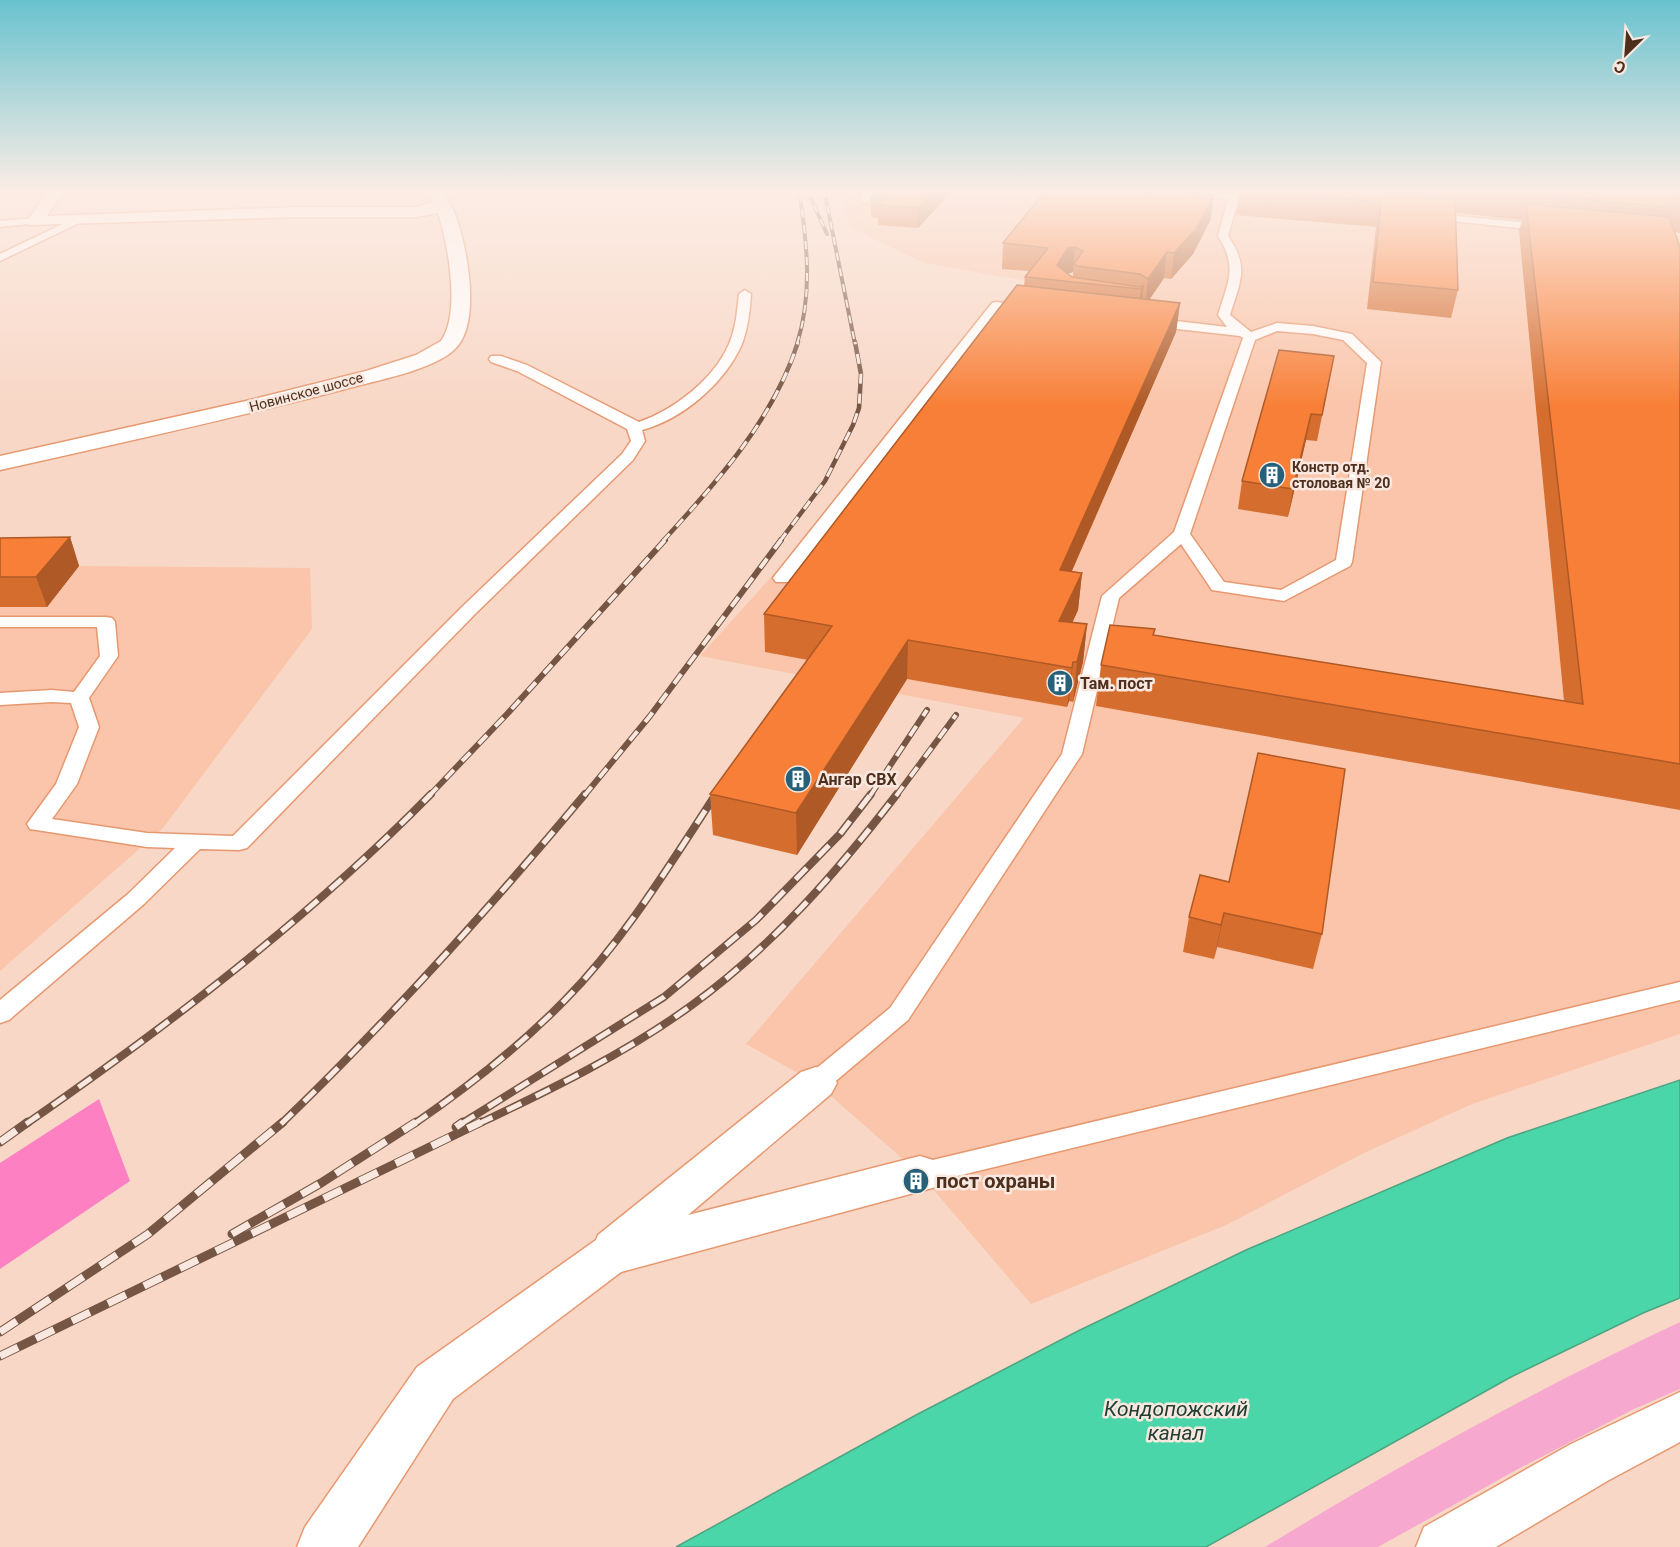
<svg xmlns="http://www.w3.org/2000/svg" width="1680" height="1547" viewBox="0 0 1680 1547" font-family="Roboto,sans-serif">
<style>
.built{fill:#fac5aa}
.green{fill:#f7a8cf}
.forest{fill:#fd80c3}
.water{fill:#4bd6aa;stroke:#4ca480;stroke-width:1.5}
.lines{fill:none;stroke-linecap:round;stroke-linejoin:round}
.lane-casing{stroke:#e69870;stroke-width:3}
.street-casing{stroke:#e69870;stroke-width:3}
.lane{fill:#fff;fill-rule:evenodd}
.street{fill:#fff;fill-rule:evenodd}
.rail-far4-casing{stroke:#755544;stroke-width:4}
.rail-far3-casing{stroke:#755544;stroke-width:4.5}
.rail-far2-casing{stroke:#755544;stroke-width:6}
.rail-far1-casing{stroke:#755544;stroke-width:8}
.rail-casing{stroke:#755544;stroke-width:9}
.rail-far4{stroke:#f8e8df;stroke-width:2;stroke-dasharray:8;stroke-linecap:butt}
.rail-far3{stroke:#f8e8df;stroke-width:3;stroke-dasharray:10;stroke-linecap:butt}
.rail-far2{stroke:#f8e8df;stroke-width:4;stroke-dasharray:12;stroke-linecap:butt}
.rail-far1{stroke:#f8e8df;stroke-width:5;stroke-dasharray:16;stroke-linecap:butt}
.rail{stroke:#f8e8df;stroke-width:7;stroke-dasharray:20;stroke-linecap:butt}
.wall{fill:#d56d2f;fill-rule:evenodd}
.shaded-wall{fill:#ae5926}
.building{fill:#f87f37;stroke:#ae5926;stroke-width:1.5}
.labels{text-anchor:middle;stroke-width:5;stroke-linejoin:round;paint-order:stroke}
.far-street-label{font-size:14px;fill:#4e2f1e;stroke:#f8e8df}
.far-poi-label{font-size:14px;font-weight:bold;fill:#4e2f1e;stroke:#f8e8df;text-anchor:start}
.poi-label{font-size:16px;font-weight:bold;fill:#4e2f1e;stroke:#f8e8df;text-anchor:start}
.near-poi-label{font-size:20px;font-weight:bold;fill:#4e2f1e;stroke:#f8e8df;text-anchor:start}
.near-water-label{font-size:21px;font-style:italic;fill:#223f34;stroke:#f8e8df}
</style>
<rect width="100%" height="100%" fill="#f8d7c6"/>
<!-- built -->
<path class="built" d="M840,190H1680V1034L1472,1104L1364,1153L1226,1225L1031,1304L920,1174L816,1083L746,1044L1024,718L700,656L907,426L1027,281L924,263L851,228Z
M79,566L310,568L312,629L163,828L0,971V567Z"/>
<!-- green -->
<path class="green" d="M1680,1322V1389L1634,1409L1518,1469L1378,1547H1265C1400,1465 1537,1389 1680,1322Z"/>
<!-- forest -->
<path class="forest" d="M99,1099L130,1181L0,1269V1163Z"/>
<!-- water -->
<path class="water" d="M1680,1080V1298L1643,1313L1511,1377L1206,1547H676L916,1415L1078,1331L1246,1250L1507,1138Z"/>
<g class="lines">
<defs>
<path id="lane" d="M864,190H874L868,202L864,203L859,200Z
M1156,190L1234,193L1252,198L1247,201L1238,200L1228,236C1250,267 1240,282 1230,315L1251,332L1277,323L1313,326L1347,333L1352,334L1381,362L1352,562L1350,566L1284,601L1212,590L1181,544L1119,598L1082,754L908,1020L825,1090L816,1093L807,1090L803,1083L807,1076L890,1008L1062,754L1102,596L1174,532L1243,338L1240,336L1151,326L1145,322L1151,318L1227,327L1218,315C1228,282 1238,267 1218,236L1228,199L1161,193ZM1277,331L1313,334L1343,340L1367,363L1336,560L1281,590L1224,582L1190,534L1255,340Z
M1427,213L1548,225L1553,228L1548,231L1423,218V214Z
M77,217L82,220L81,222L0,261V254Z
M35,218L40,221L39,223L0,227V221Z
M745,290L751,294C750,311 748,328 742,344C725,383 683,419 642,430L645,441L633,460L475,614L247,848L239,850L200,849L144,904L9,1020L0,1023V1000L128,894L175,848L147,847L30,829L27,824L56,784L79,727L71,703L52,702L0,705V693L52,690L74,692L100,656L97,627H0V617H106L112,618L115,622L118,656L89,698L99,727L77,784L52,819L147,833L233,836L463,606L622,454L631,441L627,429L517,371L491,362L489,359L491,356H501L527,365L639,422C674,410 714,379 729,344C736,328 737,311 739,294Z
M996,302L1030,306L1036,310L1030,314L999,310L788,582H776L773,578L776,574L992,303Z
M1680,982V1000L920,1185L910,1182L906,1174L910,1166L920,1163Z"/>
<path id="street" d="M49,190H65L47,216L300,207H416L433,202L425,190H441C446,198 452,205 455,214C467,245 482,323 455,349C434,370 374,381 345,389C231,419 115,444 0,470V456L246,401L366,371L416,355L441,341C461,313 448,244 438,213L416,217H300L29,225L27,221Z
M816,1067L831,1072L837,1083L831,1094L688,1215L920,1156L936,1161L942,1174L936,1187L621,1272L453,1399L358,1547H297L305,1527L417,1367L596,1240L598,1235L801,1072Z
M1680,1392V1442L1609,1480L1496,1547H1416L1424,1527L1571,1444Z"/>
</defs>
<!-- lane casing -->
<use href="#lane" class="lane-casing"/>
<!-- street casing -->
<use href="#street" class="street-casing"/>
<!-- lane -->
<use href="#lane" class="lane"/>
<!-- street -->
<use href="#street" class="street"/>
<defs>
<path id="rail-far4" d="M807,190L827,234
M824,190L855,344
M797,344C813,293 807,242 799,190"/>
<path id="rail-far3" d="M663,541C716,483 774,419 798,342
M780,541L825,481L853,425L859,408L861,374L855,342"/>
<path id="rail-far2" d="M429,796L508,713L665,540
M584,796L650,716L781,540
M715,796L719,790
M870,796L927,710
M896,796L956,715"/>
<path id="rail-far1" d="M26,1124C169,1025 309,918 431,794
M281,1124C389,1020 489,909 585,794
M414,1124C468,1087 519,1047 565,1000C625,939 670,864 716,794
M461,1124L664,997L756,920L840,834L871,794
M478,1124C552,1089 626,1053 692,1005C772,947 837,872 897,794"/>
<path id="rail" d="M456,1127L463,1122
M0,1142L28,1122
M232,1234L321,1183L416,1122
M0,1332L148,1234L283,1122
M0,1356L481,1122"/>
</defs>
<!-- rail-far4 casing -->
<use href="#rail-far4" class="rail-far4-casing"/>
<!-- rail-far3 casing -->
<use href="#rail-far3" class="rail-far3-casing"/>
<!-- rail-far2 casing -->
<use href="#rail-far2" class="rail-far2-casing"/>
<!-- rail-far1 casing -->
<use href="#rail-far1" class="rail-far1-casing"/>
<!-- rail casing -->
<use href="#rail" class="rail-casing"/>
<!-- rail-far4 -->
<use href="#rail-far4" class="rail-far4"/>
<!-- rail-far3 -->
<use href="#rail-far3" class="rail-far3"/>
<!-- rail-far2 -->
<use href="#rail-far2" class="rail-far2"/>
<!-- rail-far1 -->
<use href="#rail-far1" class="rail-far1"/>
<!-- rail -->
<use href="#rail" class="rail"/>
</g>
<!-- wall -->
<path class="wall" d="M875,190H953L918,228L878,225V218L871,217V197L875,194Z
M1234,190H1680V233L1674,232L1680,247V810L1096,706L1101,665L1154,635L1564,701L1519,231L1522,220L1456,213L1458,290L1451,318L1367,309L1376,227L1236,215L1240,191Z
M1146,194L1211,219L1193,254L1171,279L1164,278L1149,300L1180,303L1176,332L1072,571L1082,573L1078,610L1072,623L1087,624L1083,662L1073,702L1069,701L1067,707L907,679L797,855L713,835L710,794L808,660L765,652L764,614L1024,286L1025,277L1029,271L1002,269L1003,243ZM1073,272V277L1067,273Z
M1334,356L1317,441L1306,440L1288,517L1238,509L1242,481Z
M70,537L79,566L47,607H0V538Z
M1200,875L1322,934L1313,969L1217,947L1214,959L1183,952L1189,917Z"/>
<!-- shaded-wall -->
<path class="shaded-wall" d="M935,190H953L918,228V208Z
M1139,190H1148L1136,211Z
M1214,195L1211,219L1193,254L1171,279L1174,253Z
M1075,247L1073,272L1066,274L1057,265L1068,248Z
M1167,252L1164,278L1145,306L1148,279Z
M1144,285L1141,311L1138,316L1141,289Z
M1180,303L1176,332L1056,607L1060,570Z
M1311,414L1306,440L1288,517L1293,489Z
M70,537L79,566L47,607L36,577Z
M1082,573L1078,610L1055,660L1059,621Z
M1087,624L1083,662L1073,702L1077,662Z
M908,640L907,679L797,855L796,813Z
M1073,662L1069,701L1067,707L1072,668Z
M1224,913L1217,947L1214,959L1221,925Z"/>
<!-- building -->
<path class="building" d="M879,190H935L918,208L878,205L885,198L871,197Z
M1046,190H1141L1144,194H1152L1155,190H1163L1214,195L1196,229L1174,253L1167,252L1148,279L1140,274L1077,266L1074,264L1083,251L1075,247L1068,248L1057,265L1072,277L1140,287L1144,285L1141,289L1025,277L1048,248L1003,243Z
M1240,190H1359L1455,199L1458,290L1373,282L1381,202Z
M1492,190H1680V205L1664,204L1665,207Z
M1526,204L1669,217L1680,247V764L1101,665L1110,625L1155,629L1153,635L1583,704Z
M1017,285L1180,303L1060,570L1082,573L1059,621L1087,624L1077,662H1073L1072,668L908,640L796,813L710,794L832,626L764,614Z
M1279,350L1334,356L1322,415L1311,414L1293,489L1242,481Z
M70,537L36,577H0V538Z
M1258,753L1345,769L1322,934L1224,913L1221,925L1189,917L1200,875L1229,882Z"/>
<!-- sky -->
<linearGradient id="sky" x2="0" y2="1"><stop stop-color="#69c2cf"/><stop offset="0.47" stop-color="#fcede5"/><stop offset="1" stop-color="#fcede5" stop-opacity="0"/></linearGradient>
<rect width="1680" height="407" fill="url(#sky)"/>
<!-- icons -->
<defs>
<symbol id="building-disc" viewBox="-11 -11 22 22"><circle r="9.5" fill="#266179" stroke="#f8e8df"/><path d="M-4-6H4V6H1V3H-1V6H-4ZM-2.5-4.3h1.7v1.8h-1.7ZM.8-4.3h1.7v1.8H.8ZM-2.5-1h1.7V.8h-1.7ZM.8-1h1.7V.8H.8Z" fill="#fff"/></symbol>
</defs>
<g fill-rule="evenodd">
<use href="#building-disc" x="1257" y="460" width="30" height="30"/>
<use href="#building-disc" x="1045" y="668" width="30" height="30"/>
<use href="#building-disc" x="783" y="764" width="30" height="30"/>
<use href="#building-disc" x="901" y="1166" width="30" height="30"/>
</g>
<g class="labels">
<!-- far-street labels -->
<g class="far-street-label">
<text transform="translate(306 392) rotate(-15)" y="5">Новинское шоссе</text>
</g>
<!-- far-poi labels -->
<g class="far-poi-label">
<text x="1292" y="472">Констр отд.<tspan x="1292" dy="16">столовая № 20</tspan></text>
</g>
<!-- poi labels -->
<g class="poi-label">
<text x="1080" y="689">Там. пост</text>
<text x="818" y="785">Ангар СВХ</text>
</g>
<!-- near-poi labels -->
<g class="near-poi-label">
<text x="936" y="1188">пост охраны</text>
</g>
<!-- near-water labels -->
<g class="near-water-label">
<text x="1176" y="1416">Кондопожский<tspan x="1176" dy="24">канал</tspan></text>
</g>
</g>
<!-- north arrow -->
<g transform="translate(1626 54) rotate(205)" stroke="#f8e8df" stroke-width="4.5" paint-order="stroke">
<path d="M0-4.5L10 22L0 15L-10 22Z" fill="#4e2f1e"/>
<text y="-9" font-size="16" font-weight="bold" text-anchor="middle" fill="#4e2f1e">С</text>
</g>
</svg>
